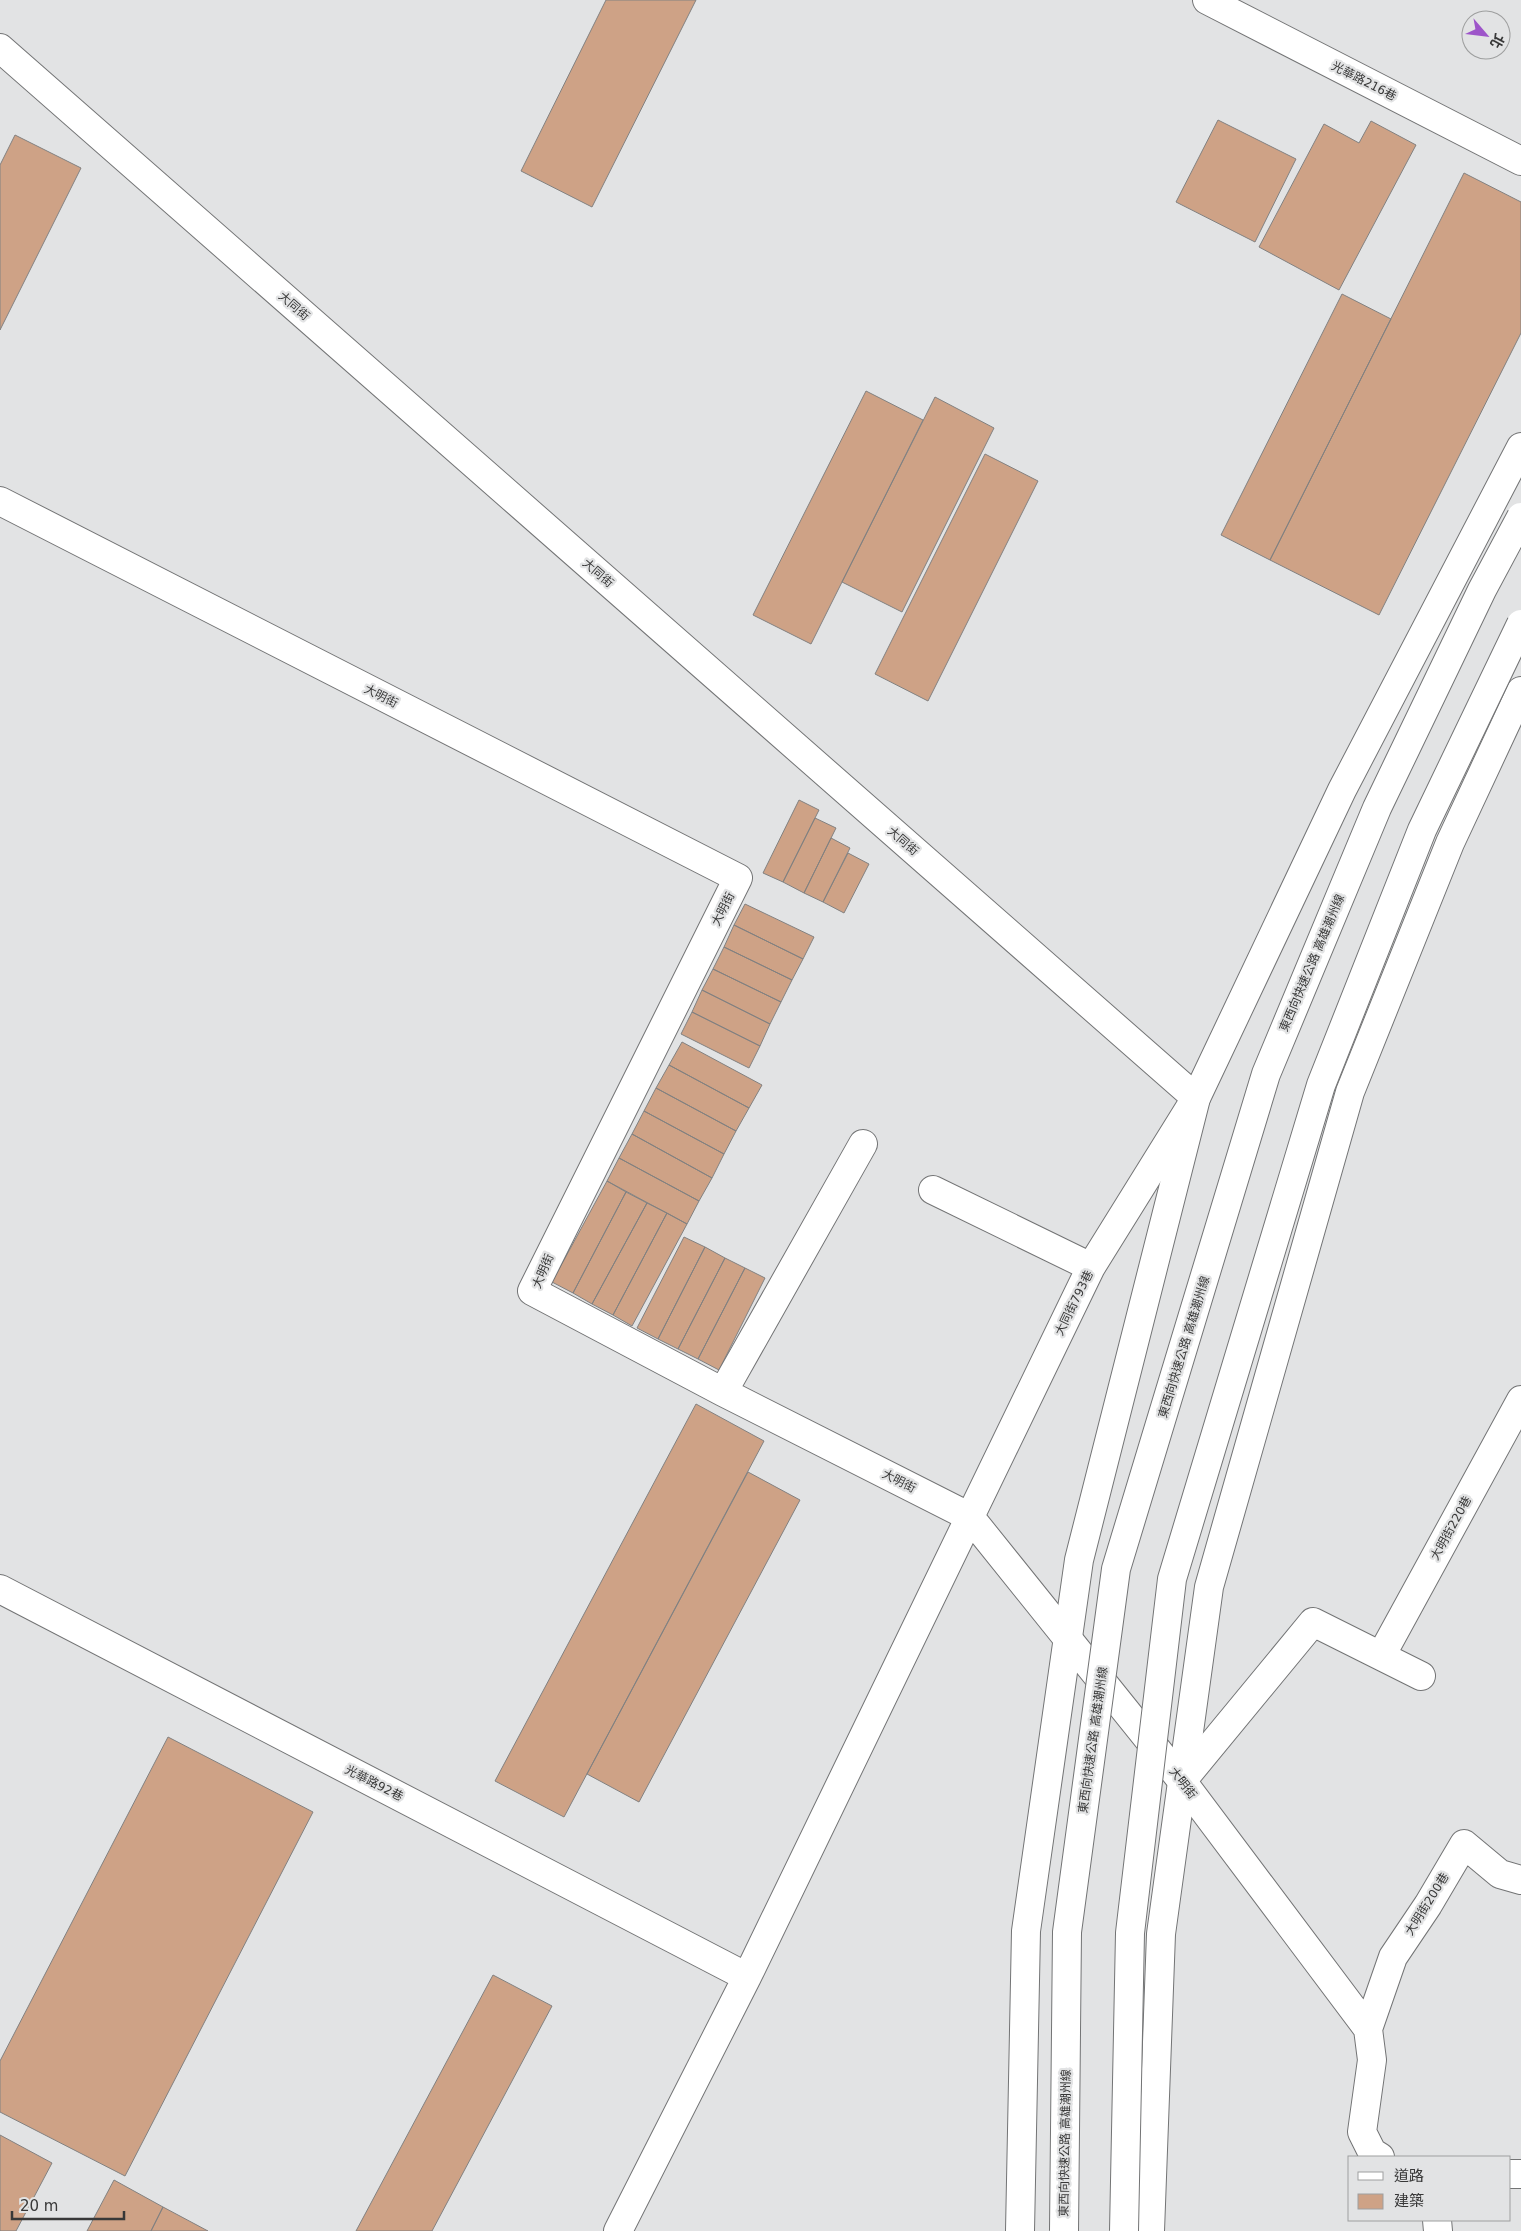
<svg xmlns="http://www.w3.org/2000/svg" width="1521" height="2231" viewBox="0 0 1521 2231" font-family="'DejaVu Sans','Noto Sans TC',sans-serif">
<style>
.building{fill:#cea286;stroke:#828180}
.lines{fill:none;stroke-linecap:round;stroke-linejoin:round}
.minor-casing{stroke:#737475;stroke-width:30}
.major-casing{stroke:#737475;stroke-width:30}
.minor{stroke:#fff;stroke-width:28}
.major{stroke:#fff;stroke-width:28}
.highway-bridge-casing{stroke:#737475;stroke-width:30;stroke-linecap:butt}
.highway-bridge{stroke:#fff;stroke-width:28}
.labels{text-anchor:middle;stroke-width:4.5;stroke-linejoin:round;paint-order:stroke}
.street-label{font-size:12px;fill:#383838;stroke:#e2e3e4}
</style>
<rect width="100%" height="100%" fill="#e2e3e4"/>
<!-- building -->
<path class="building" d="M606,0H696L592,207L521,171Z
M1218,120L1296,159L1255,242L1176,202Z
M1371,121L1416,145L1339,290L1259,247L1324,124L1359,143Z
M15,135L81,168L0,330V165Z
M1464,173L1521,202V333L1379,615L1270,560Z
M1342,294L1391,319L1270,560L1221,535Z
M866,391L923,420L811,644L753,615Z
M935,397L994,428L902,612L842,582Z
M985,454L1038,481L928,701L875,674Z
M799,800L819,810L783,882L763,873Z
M815,818L836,828L804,893L783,882Z
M831,838L850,848L823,902L804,893Z
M848,853L869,864L844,913L823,902Z
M745,904L814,937L803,959L734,925Z
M734,925L803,959L792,980L724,947Z
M724,947L792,980L781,1002L713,969Z
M713,969L781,1002L770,1024L702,990Z
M702,990L770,1024L760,1046L692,1012Z
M692,1012L760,1046L749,1068L681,1034Z
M682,1042L762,1085L749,1108L669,1065Z
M669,1065L749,1108L736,1131L656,1088Z
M656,1088L736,1131L724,1154L644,1111Z
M644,1111L724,1154L712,1178L632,1134Z
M632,1134L712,1178L699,1201L619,1158Z
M619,1158L699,1201L687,1224L607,1181Z
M607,1181L626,1192L573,1293L552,1282Z
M626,1192L647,1203L592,1304L573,1293Z
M647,1203L667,1213L613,1315L592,1304Z
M667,1213L687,1224L632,1326L613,1315Z
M684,1237L705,1247L658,1339L637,1328Z
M705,1247L725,1258L678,1349L658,1339Z
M725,1258L745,1268L698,1359L678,1349Z
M745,1268L765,1278L719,1370L698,1359Z
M696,1404L764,1441L564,1817L495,1781Z
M748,1472L800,1500L639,1802L587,1774Z
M168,1737L313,1812L125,2176L0,2112V2061Z
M493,1975L552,2006L432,2231H356Z
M0,2135L52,2163L16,2231H0Z
M114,2180L163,2207L151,2231H87Z
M163,2207L208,2231H151Z"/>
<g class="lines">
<defs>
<path id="minor" d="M1207,0L1521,161
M0,48L1196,1098L1091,1267L747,1977L618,2231
M0,501L738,878L532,1291L723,1392L970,1517L1182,1781L1368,2029L1372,2060L1362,2132L1372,2152L1380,2157
M933,1190L1091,1267
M723,1392L863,1144
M0,1589L747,1977
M1381,1656L1521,1400
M1182,1781L1313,1622L1421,1676
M1368,2029L1393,1957L1428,1905L1464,1844L1500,1874L1521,1880
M1510,2174H1521
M1437,2220L1438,2231"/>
<path id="major" d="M1020,2231L1026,1931L1079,1560L1196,1098L1342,790L1521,447
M1150,2231L1161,1934L1209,1587L1350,1092L1450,843L1521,691"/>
</defs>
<!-- minor casing -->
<use href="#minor" class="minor-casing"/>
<!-- major casing -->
<use href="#major" class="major-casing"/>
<!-- minor -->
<use href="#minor" class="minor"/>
<!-- major -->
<use href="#major" class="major"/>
<defs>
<path id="highway-bridge" d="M1064,2231L1067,1932L1116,1569L1266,1074L1377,808L1482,590L1521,517
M1124,2231L1130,1933L1172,1579L1321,1085L1422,830L1521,624"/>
</defs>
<!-- highway-bridge casing -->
<use href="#highway-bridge" class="highway-bridge-casing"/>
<!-- highway-bridge -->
<use href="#highway-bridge" class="highway-bridge"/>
</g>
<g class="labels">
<!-- street labels -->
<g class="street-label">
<text transform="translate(1364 81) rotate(27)" y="4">光華路216巷</text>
<text transform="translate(294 306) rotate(41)" y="4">大同街</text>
<text transform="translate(598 573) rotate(41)" y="4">大同街</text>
<text transform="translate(381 696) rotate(27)" y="4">大明街</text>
<text transform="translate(903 841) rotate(41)" y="4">大同街</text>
<text transform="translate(723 909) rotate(-63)" y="4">大明街</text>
<text transform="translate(1312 963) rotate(-67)" y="4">東西向快速公路 高雄潮州線</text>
<text transform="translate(543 1271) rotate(-67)" y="4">大明街</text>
<text transform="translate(1074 1303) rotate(-64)" y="4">大同街793巷</text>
<text transform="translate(1184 1347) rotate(-73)" y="4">東西向快速公路 高雄潮州線</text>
<text transform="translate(899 1481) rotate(27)" y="4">大明街</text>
<text transform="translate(1451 1528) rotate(-61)" y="4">大明街220巷</text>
<text transform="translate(1093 1740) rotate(-82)" y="4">東西向快速公路 高雄潮州線</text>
<text transform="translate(374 1783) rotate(27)" y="4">光華路92巷</text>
<text transform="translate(1183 1783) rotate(52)" y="4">大明街</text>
<text transform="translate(1427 1904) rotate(-58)" y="4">大明街200巷</text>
<text transform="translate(1065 2143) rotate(-89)" y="4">東西向快速公路 高雄潮州線</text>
</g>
</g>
<!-- legend -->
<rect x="1348" y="2156" width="162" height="65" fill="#e2e3e4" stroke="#9e9f9f"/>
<rect x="1358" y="2172" width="25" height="8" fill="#ffffff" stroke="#9e9f9f"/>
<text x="1394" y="2181" font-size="15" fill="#383838">道路</text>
<rect x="1358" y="2194" width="25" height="15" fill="#cea286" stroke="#9e9f9f"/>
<text x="1394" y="2206" font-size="15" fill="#383838">建築</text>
<!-- north arrow -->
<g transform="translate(1486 35) rotate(118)"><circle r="24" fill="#e2e3e4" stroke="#9e9f9f"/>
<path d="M0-4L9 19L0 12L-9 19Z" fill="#9d55c9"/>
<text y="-8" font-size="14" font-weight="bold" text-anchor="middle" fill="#383838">北</text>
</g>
<!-- scale -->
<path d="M12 2211v8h112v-8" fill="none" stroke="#383838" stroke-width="2.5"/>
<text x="20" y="2211" font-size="15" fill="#383838" stroke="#e2e3e4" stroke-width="4" paint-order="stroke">20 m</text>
</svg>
